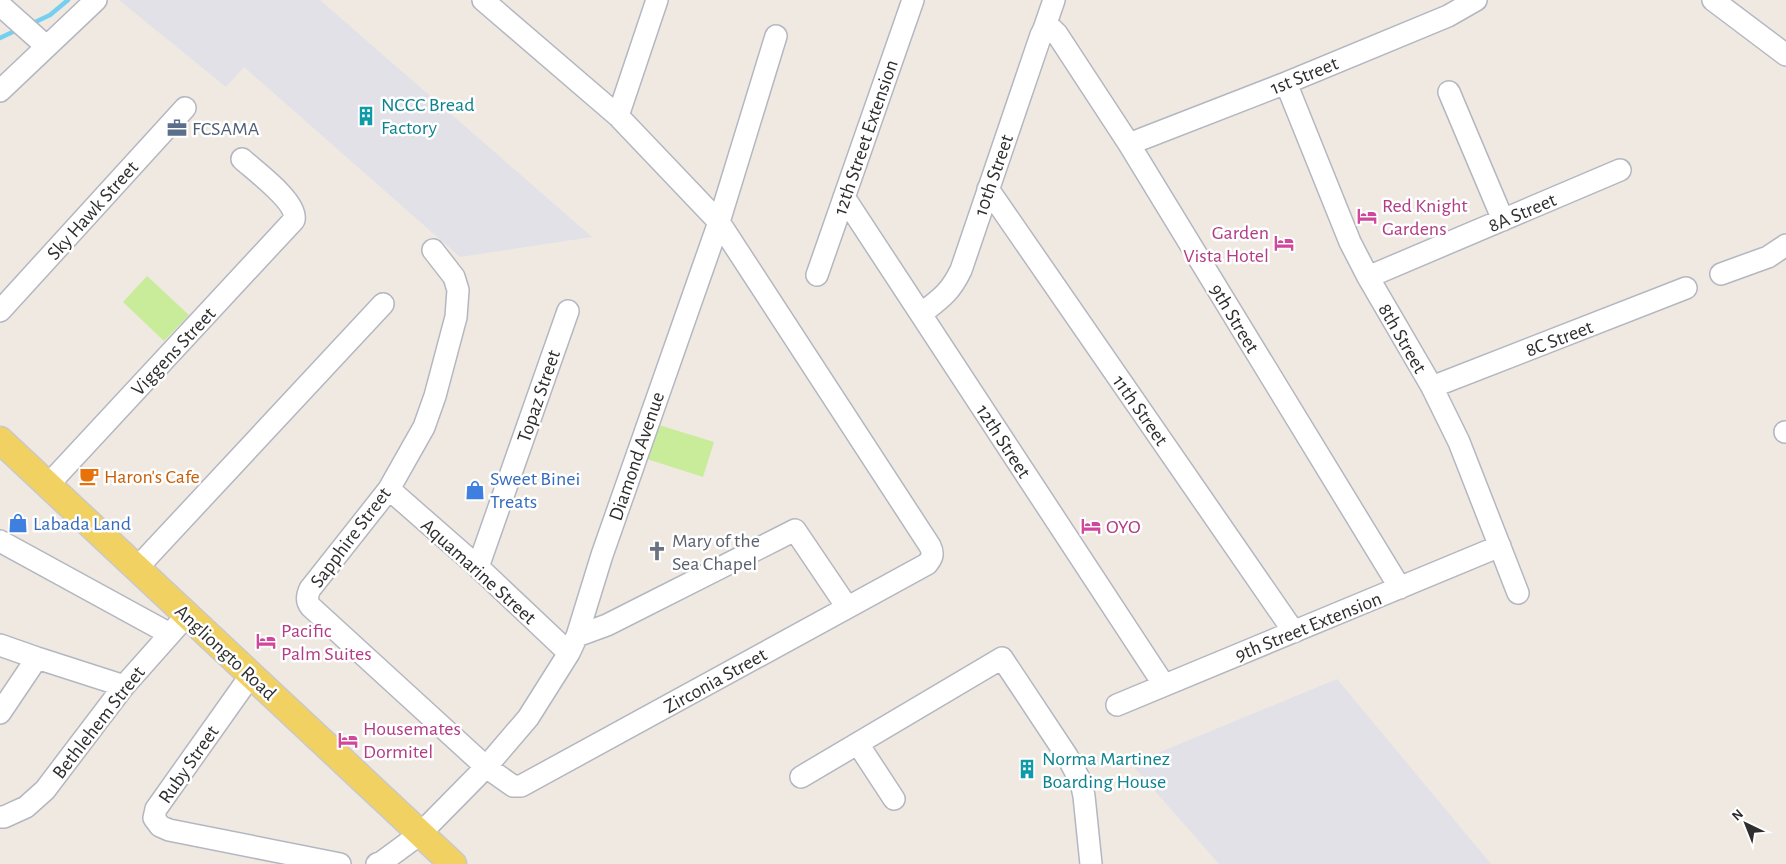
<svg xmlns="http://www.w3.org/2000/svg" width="1786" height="864" viewBox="0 0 1786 864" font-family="'Alegreya Sans',sans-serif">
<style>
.industrial{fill:#e3e1e8}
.pitch{fill:#c9ec9a}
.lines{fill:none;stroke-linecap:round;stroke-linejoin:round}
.stream{stroke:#75cff0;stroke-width:4.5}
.minor-casing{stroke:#b4b7c1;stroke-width:24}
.major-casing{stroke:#c9c9c9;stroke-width:29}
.minor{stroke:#fff;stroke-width:21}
.major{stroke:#f2d163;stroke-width:26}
.labels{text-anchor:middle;stroke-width:5;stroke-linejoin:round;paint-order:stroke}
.street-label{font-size:20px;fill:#2e2e2e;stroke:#fff}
.culture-label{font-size:20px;fill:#0d838f;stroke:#fff;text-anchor:start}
.service-label{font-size:20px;fill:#4e5e75;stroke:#fff;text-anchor:start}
.hotel-label{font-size:20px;fill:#b23c85;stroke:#fff;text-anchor:start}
.food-label{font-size:20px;fill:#c56008;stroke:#fff;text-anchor:start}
.shop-label{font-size:20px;fill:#366cbe;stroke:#fff;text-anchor:start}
.worship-label{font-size:20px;fill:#5b616d;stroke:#fff;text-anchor:start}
</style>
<rect width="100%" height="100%" fill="#efe9e1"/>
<!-- industrial -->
<path class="industrial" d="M119,0H320L592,237L460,257L244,67L226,87Z
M1337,679L1491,864H1219L1131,764Z"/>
<!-- pitch -->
<path class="pitch" d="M147,276L189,315L164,341L123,302Z
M659,425L714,442L703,477L647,459Z"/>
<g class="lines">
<!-- stream -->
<path class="stream" d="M31,24L50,15L68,0
M0,38L19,29"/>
<defs>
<path id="minor" d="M1713,0L1786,55
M0,5L46,46
M1044,29L1054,0
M1286,83L1350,242L1368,277L1432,387L1459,442L1518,593
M0,91L96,0
M1449,92L1503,220
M618,116L657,0
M1129,144L1286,83L1448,16L1476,0
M988,189L1294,632
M844,197L1164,685
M433,250L454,277L458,290L456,317L435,396L424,427L389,489L310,589C307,596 306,601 311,607L486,767L513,786H521L927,564C932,558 934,554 930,546L719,222L618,116L483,0
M1721,274L1768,257L1786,245
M817,275L913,0
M1368,277L1620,170
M0,311L185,108
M921,314C940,299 950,293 961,270L1041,35L1044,29L1050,27L1057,34L1129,144L1400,588
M1432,387L1686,288
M1785,432H1786
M48,485L294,220C298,202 255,171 242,159
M389,489L478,567L569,653
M0,541L170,634
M478,567L568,311
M137,568L383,304
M577,636L607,625L795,530L847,607
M0,645L37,658L124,686
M251,675L156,809L154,818L160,826L169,830L340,864
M1117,705L1500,546
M0,713L37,658
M858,744L894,799
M801,777L1002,658L1067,756L1081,782L1084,796L1091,864
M0,817H4L26,807L45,790L124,686L187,615
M377,864L382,862L420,834L486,767L528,718L569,653L577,636L602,555L719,222L776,36"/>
<path id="major" d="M0,440L453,864"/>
</defs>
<!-- minor casing -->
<use href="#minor" class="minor-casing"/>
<!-- major casing -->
<use href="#major" class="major-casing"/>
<!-- minor -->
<use href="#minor" class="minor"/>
<!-- major -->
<use href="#major" class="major"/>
</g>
<!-- icons -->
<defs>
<symbol id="building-bare" viewBox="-9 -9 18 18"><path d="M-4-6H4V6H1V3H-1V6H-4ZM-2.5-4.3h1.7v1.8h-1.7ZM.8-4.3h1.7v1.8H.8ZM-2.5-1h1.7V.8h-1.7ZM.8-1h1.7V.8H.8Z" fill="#0f9aa8" stroke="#fff" stroke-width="2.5" paint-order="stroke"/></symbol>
<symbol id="office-bare" viewBox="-9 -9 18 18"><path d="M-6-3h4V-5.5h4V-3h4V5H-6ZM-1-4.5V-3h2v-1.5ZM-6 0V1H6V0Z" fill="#5c6f8a" stroke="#fff" stroke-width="2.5" paint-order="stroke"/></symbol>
<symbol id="hotel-bare" viewBox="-9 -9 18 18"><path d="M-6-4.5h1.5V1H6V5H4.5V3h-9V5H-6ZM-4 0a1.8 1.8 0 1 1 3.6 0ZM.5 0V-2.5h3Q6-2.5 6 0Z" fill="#d1479c" stroke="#fff" stroke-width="2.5" paint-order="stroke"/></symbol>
<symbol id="cafe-bare" viewBox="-9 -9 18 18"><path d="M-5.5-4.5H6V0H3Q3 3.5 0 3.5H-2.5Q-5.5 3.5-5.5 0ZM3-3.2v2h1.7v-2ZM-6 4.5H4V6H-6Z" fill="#e8710a" stroke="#fff" stroke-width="2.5" paint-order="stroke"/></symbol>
<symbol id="shop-bare" viewBox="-9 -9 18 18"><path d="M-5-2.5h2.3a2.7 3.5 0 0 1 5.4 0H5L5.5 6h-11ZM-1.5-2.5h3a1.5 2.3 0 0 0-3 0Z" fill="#3f7fe0" stroke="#fff" stroke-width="2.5" paint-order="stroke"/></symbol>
<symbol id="church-bare" viewBox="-9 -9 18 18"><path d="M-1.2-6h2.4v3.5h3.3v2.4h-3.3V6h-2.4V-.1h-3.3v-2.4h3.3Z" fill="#6b7280" stroke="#fff" stroke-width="2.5" paint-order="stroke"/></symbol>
</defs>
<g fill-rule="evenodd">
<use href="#building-bare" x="352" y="102" width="28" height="28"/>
<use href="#office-bare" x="163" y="114" width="28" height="28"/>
<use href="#hotel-bare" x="1353" y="202" width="28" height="28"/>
<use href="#hotel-bare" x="1270" y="229" width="28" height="28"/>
<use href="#cafe-bare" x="75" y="462" width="28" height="28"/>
<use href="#shop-bare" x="461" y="476" width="28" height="28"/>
<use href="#shop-bare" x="4" y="509" width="28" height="28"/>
<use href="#hotel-bare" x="1077" y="512" width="28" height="28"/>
<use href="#church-bare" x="643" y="537" width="28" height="28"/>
<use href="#hotel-bare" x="252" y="627" width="28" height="28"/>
<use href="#hotel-bare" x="334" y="726" width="28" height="28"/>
<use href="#building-bare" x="1013" y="755" width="28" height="28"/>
</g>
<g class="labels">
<!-- street labels -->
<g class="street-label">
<text transform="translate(1304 75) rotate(-22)" y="7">1st Street</text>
<text transform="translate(865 137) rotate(-71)" y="7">12th Street Extension</text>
<text transform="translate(993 175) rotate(-71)" y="7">10th Street</text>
<text transform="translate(92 210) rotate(-48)" y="7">Sky Hawk Street</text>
<text transform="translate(1522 212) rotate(-23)" y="7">8A Street</text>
<text transform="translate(1235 318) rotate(59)" y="7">9th Street</text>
<text transform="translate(1403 338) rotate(60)" y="7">8th Street</text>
<text transform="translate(1559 338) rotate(-21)" y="7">8C Street</text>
<text transform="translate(173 351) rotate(-47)" y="7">Viggens Street</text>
<text transform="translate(538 396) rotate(-71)" y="7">Topaz Street</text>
<text transform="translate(1141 410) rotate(55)" y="7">11th Street</text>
<text transform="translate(1004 441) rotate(57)" y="7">12th Street</text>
<text transform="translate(636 456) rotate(-71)" y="7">Diamond Avenue</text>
<text transform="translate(350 537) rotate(-53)" y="7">Sapphire Street</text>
<text transform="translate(479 571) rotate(42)" y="7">Aquamarine Street</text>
<text transform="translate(1308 626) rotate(-22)" y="7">9th Street Extension</text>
<text transform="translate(226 652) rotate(43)" y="7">Angliongto Road</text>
<text transform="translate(715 680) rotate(-29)" y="7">Zirconia Street</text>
<text transform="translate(98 722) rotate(-52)" y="7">Bethlehem Street</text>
<text transform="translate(188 764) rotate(-55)" y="7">Ruby Street</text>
</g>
<!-- culture labels -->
<g class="culture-label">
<text x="381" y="111">NCCC Bread<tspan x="381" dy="23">Factory</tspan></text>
<text x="1042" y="765">Norma Martinez<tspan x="1042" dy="23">Boarding House</tspan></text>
</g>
<!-- service labels -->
<g class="service-label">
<text x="192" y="135">FCSAMA</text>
</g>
<!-- hotel labels -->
<g class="hotel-label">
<text x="1382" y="212">Red Knight<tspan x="1382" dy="23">Gardens</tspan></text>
<text x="1269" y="239" text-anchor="end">Garden<tspan x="1269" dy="23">Vista Hotel</tspan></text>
<text x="1106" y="533">OYO</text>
<text x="281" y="637">Pacific<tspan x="281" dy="23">Palm Suites</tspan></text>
<text x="363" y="735">Housemates<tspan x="363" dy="23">Dormitel</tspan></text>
</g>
<!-- food labels -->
<g class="food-label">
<text x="104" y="483">Haron's Cafe</text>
</g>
<!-- shop labels -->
<g class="shop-label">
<text x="490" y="485">Sweet Binei<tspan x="490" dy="23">Treats</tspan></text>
<text x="33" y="530">Labada Land</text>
</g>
<!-- worship labels -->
<g class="worship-label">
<text x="672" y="547">Mary of the<tspan x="672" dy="23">Sea Chapel</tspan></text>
</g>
</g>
<!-- north arrow -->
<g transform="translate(1746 824) rotate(317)" stroke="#ffffff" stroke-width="4" paint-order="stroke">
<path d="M0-4L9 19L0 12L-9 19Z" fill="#2e2e2e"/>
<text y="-8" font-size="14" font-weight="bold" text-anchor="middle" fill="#2e2e2e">N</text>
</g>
</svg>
